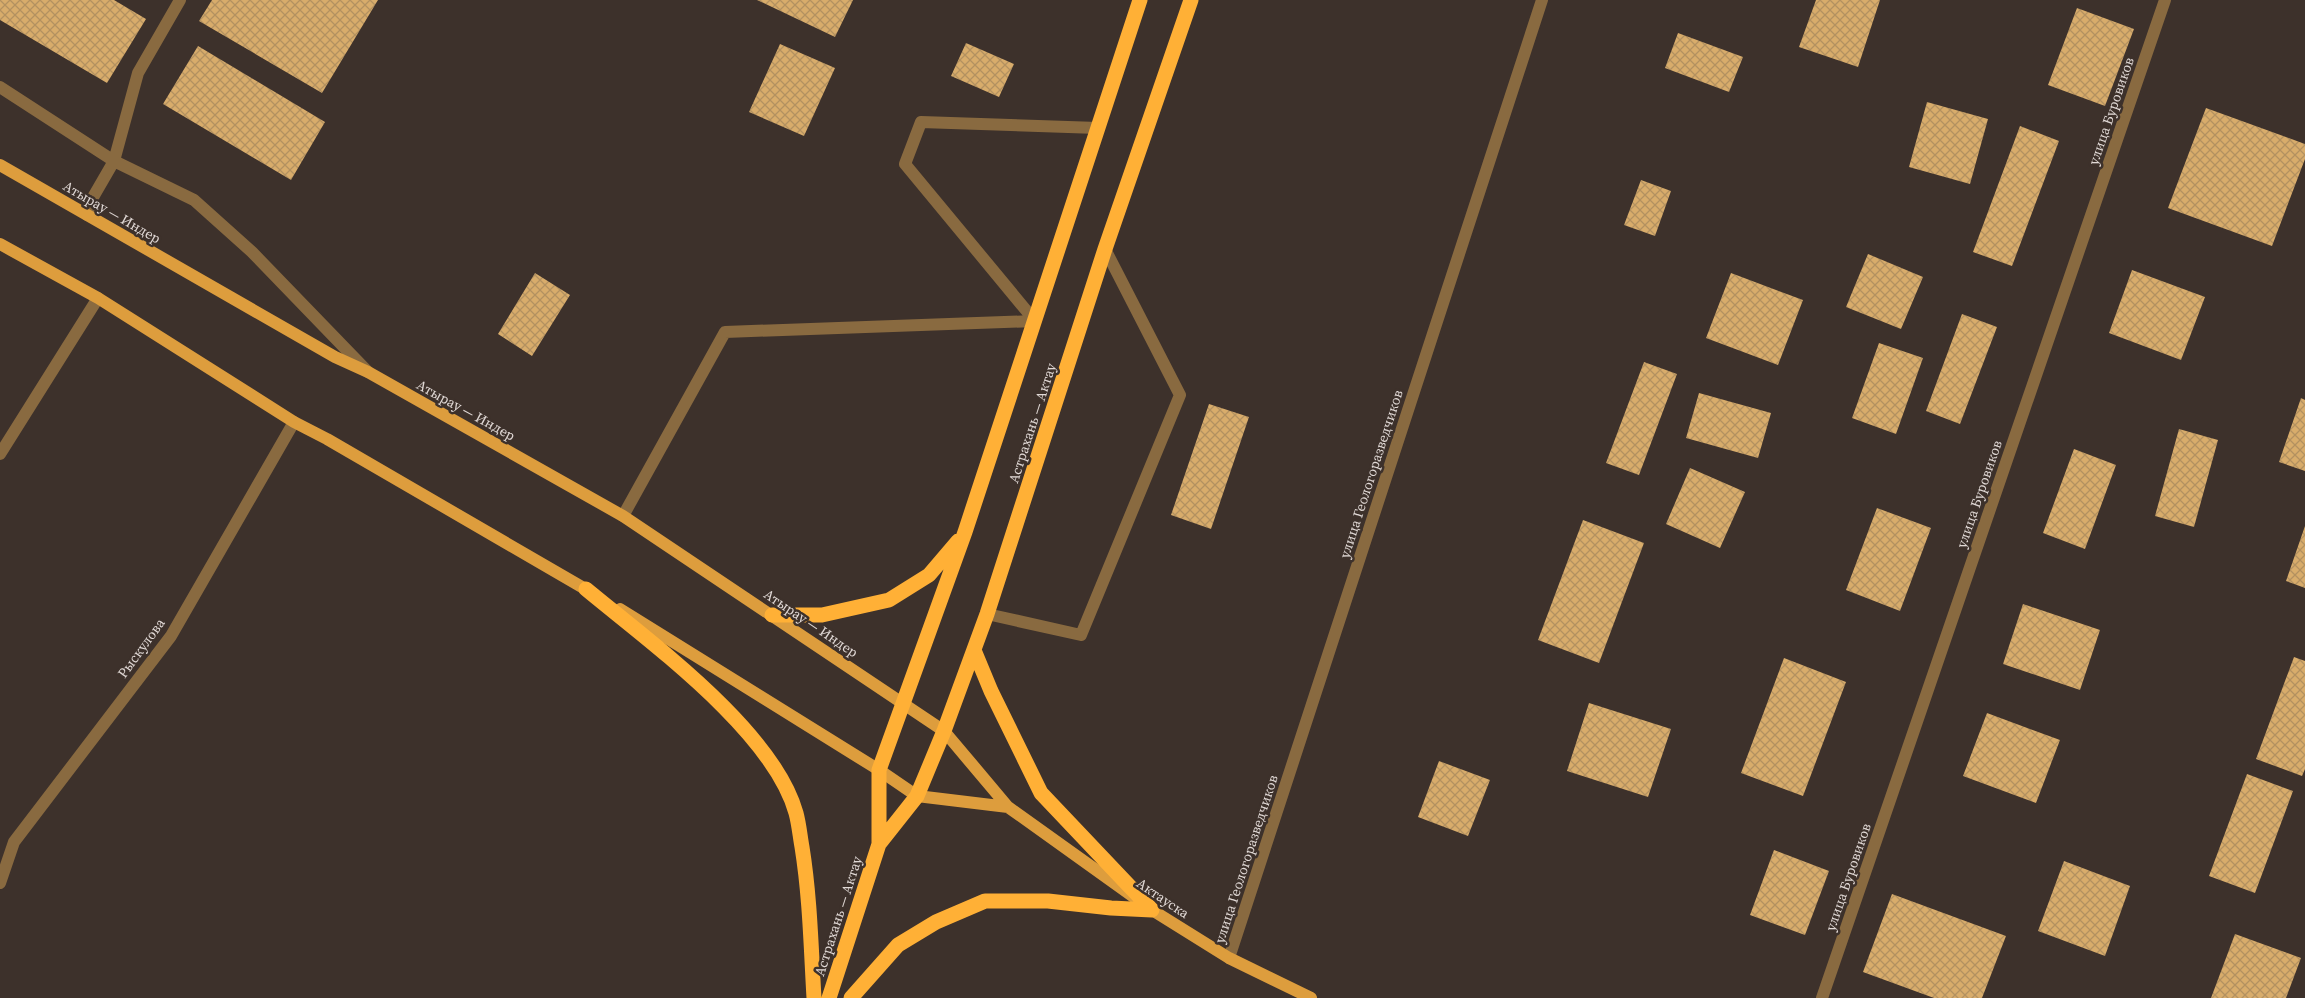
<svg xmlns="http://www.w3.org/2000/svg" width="2305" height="998" viewBox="0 0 2305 998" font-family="'Source Serif 4',serif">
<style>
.building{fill:url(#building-cross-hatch)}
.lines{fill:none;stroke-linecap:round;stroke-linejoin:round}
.minor{stroke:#896a40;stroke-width:12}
.major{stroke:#dd9d3d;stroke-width:12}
.highway{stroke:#ffb036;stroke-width:15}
.labels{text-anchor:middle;stroke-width:5;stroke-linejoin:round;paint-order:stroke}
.street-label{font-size:14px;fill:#e1d9d6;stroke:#3d312b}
</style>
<defs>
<pattern id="building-cross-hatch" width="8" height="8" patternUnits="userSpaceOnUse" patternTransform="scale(1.25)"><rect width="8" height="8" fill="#d8ac6b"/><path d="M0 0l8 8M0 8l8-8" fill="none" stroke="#b39160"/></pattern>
</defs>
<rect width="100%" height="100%" fill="#3d312b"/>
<!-- building -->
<path class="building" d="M0,0H114L146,19L107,83L0,20Z
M212,0H378L322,93L199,21Z
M757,0H853L835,37Z
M1816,0H1880L1858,67L1799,47Z
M2077,8L2134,29L2105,106L2048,85Z
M1678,33L1743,57L1729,92L1665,68Z
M966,43L1014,64L999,97L951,76Z
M780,44L835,68L804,136L749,112Z
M198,46L325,122L291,180L163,104Z
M1927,102L1988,119L1970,184L1909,167Z
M2206,108L2305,144V159L2272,246L2168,208Z
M2020,126L2059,141L2012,266L1973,252Z
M1641,180L1671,191L1655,236L1624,225Z
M1868,254L1923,277L1901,329L1846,307Z
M2132,270L2205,297L2181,360L2109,333Z
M535,273L570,295L532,356L498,334Z
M1731,273L1803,300L1778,365L1706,338Z
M1962,314L1997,327L1960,424L1926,411Z
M1879,343L1923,358L1896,434L1852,418Z
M1644,362L1677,374L1639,475L1606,463Z
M1699,393L1771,413L1758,458L1686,438Z
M2301,398L2305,400V471L2279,462Z
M1209,404L1249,417L1211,529L1171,515Z
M2179,429L2218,440L2194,527L2155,516Z
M2074,449L2116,465L2085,549L2043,533Z
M1690,468L1745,492L1720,548L1666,524Z
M1877,508L1931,528L1900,611L1846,590Z
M1583,520L1644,543L1599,663L1538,640Z
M2305,526V588L2286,581Z
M2023,604L2100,630L2080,690L2003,664Z
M2294,657L2305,661V769L2302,776L2256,759Z
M1784,658L1846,682L1803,796L1741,773Z
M1589,703L1671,729L1648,797L1567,771Z
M1987,713L2060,740L2036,803L1963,776Z
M1439,761L1490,780L1468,836L1418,817Z
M2247,774L2293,791L2255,893L2209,876Z
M1774,850L1829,871L1805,935L1750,915Z
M2064,861L2130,886L2105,956L2038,931Z
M1892,894L2006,936L1982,998H1934L1863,972Z
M2235,934L2301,958L2286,998H2211Z"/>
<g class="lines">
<!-- minor -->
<path class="minor" d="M0,87L114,161L194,200L252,252L368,372
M87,215L92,199L114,161L138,73L180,0
M1035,321L905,164L921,122L1098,128
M0,454L98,298
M623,516L725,332L1035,321
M987,614L1081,635L1180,395L1105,249
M0,883L14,842L171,636L294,422
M1229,958L1542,0
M1822,998L2165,0"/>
<!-- major -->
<path class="major" d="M0,165L335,357L368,372L623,516L944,731L1008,807L1152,910L1229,958L1311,998
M0,244L98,298L294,422L327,439L594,594
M620,609L879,770L917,796L1008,807"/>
<!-- highway -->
<path class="highway" d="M586,589C651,643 773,731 796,813C799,824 800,836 802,847C810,897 811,947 814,998
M772,615H822L889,600L929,575L958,541
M879,844L917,796L944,731L987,614L1105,249L1191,0
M829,998L879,844V770L965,532L1140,0
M851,998L898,945L936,922L985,901H1048L1111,908L1152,910L1041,793L991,691L974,650"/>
</g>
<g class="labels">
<!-- street labels -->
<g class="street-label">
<text transform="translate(2111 111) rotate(-71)" y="5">улица Буровиков</text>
<text transform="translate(112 212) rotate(30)" y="5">Атырау — Индер</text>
<text transform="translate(466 410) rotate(29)" y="5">Атырау — Индер</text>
<text transform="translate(1032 423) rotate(-72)" y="5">Астрахань — Актау</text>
<text transform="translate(1371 474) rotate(-72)" y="5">улица Геологоразведчиков</text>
<text transform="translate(1979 494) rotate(-71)" y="5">улица Буровиков</text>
<text transform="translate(811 623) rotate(34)" y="5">Атырау — Индер</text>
<text transform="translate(141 648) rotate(-54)" y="5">Рыскулова</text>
<text transform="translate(1246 859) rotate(-72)" y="5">улица Геологоразведчиков</text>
<text transform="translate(1848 877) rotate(-71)" y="5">улица Буровиков</text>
<text transform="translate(1163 898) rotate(34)" y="5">Актауска</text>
<text transform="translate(838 916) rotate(-72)" y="5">Астрахань — Актау</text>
</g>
</g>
</svg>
